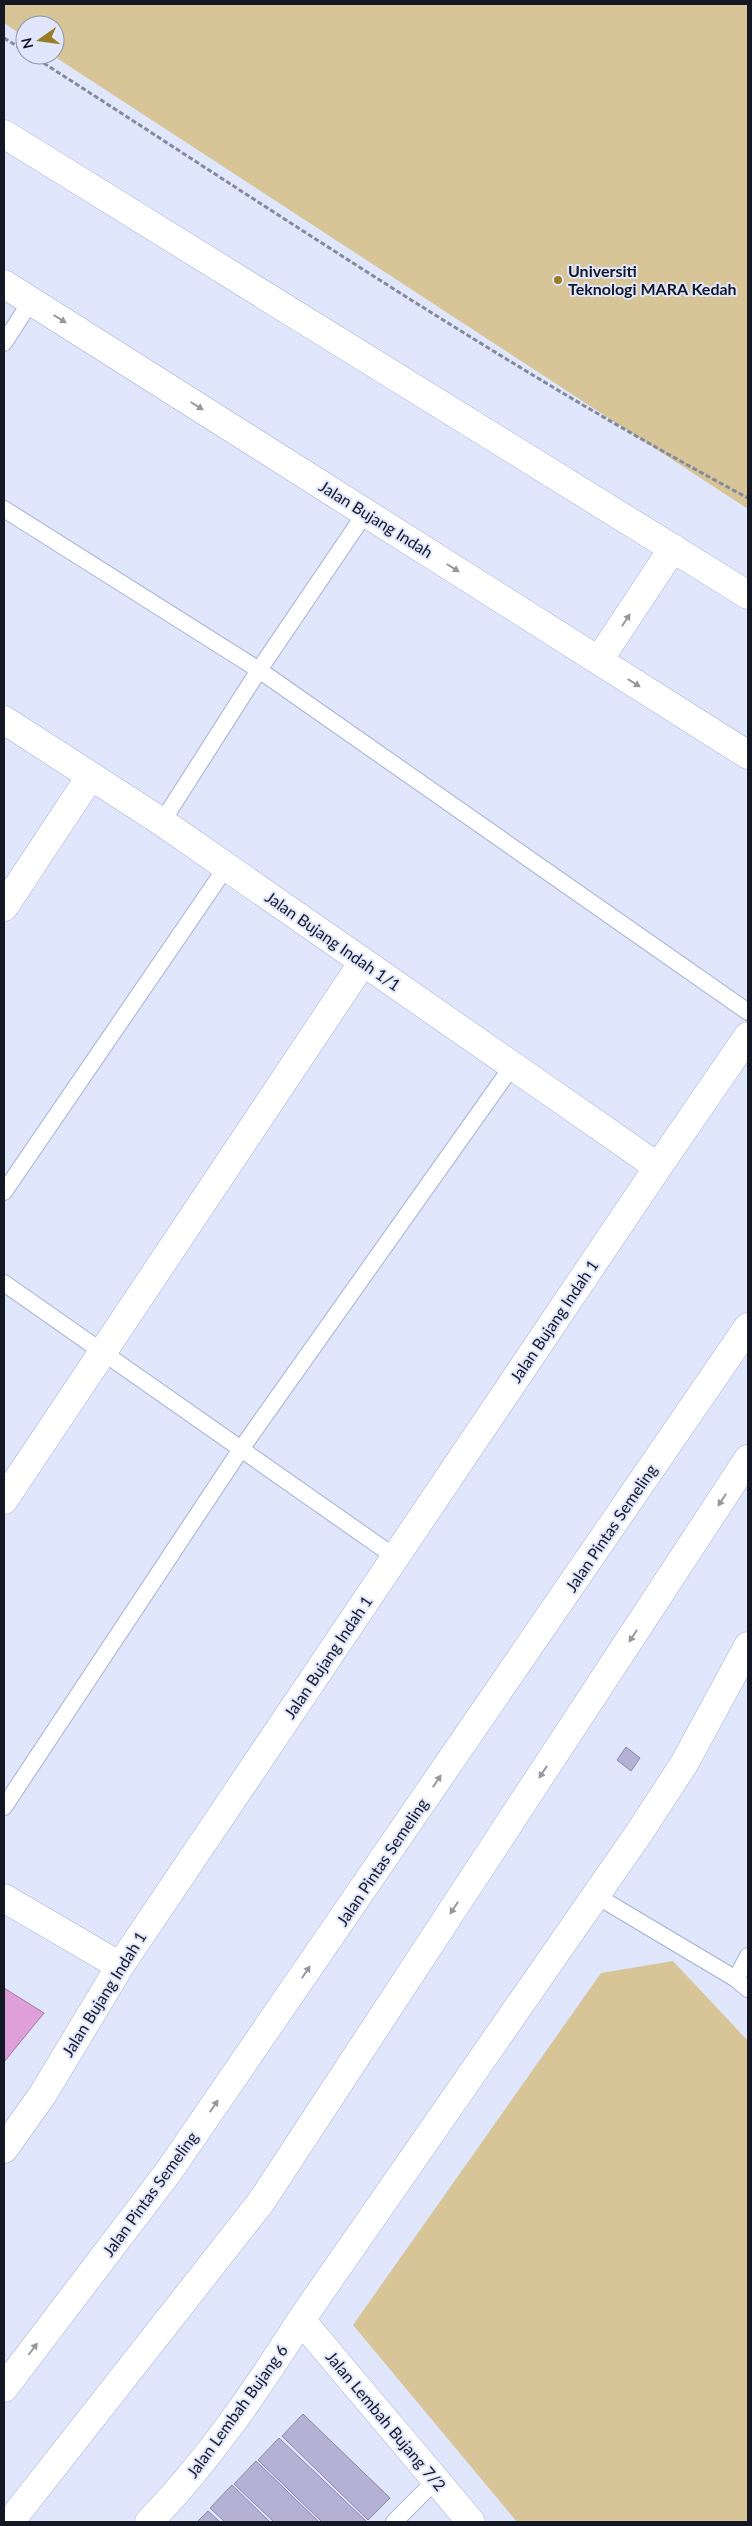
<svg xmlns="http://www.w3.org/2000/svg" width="752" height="2526" viewBox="0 0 752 2526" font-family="Lato,sans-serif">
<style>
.green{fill:#d7c597}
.water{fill:#df9fd8;stroke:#a276a2}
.building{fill:#b5b1d5;stroke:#8884a5}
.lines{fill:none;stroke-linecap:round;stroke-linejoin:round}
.service-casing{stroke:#a5b0d2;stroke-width:18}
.minor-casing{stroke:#a5b0d2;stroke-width:29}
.tertiary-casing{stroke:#a5b0d2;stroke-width:29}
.secondary-casing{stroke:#a5b0d2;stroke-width:29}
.path{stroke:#848a9b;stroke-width:3;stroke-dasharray:5 2.5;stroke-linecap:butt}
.service{stroke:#fff;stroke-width:16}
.minor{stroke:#fff;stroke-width:28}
.tertiary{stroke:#fff;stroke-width:28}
.secondary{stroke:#fff;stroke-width:28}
.oneway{fill:#95979c}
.poi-dot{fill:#997c25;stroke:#e0e7fd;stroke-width:2}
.labels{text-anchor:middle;stroke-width:4;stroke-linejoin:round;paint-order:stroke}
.poi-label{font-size:16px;font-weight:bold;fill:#141824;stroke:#e0e7fd;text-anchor:start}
.street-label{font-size:16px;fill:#141824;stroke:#e0e7fd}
</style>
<rect width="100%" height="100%" fill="#e0e7fd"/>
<!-- green -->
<path class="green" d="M4,4H748V509L52,55H55V25H25V37L4,23Z
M673,1961L748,2041V2522H517L353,2325L601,1973Z"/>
<!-- water -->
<path class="water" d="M4,1988L44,2013L4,2062Z"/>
<!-- building -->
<path class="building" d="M626,1747L640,1758L631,1771L617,1760Z
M303,2414L390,2498L368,2520L282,2436Z
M279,2438L366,2521L365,2522H322L258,2460Z
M256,2461L319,2522H274L234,2484Z
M232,2485L270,2522H225L210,2508Z
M208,2511L220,2522H197Z"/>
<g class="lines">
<defs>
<path id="service" d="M4,343L31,301
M4,509L259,670L748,1012
M162,822L259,670L366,512
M4,1192L227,866
M4,1283L395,1557
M4,1807L241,1449L513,1065
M595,1895L736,1979L748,1989
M736,1979L748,1956
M394,2522L436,2480"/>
<path id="minor" d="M4,284L748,755
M599,660L673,548
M4,720L162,822L658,1167
M4,907L90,777
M4,1500L363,962
M4,1898L120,1966
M4,2149L43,2094L120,1966L658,1167L748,1036
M301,2320L471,2522
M149,2522C208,2461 256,2391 301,2320L639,1833L684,1764L748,1646"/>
<path id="tertiary" d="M4,134L748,595"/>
<path id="secondary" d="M4,2388L169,2171L748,1327
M10,2522L261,2202L748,1459"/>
</defs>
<!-- service casing -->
<use href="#service" class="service-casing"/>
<!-- minor casing -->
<use href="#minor" class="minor-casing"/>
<!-- tertiary casing -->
<use href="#tertiary" class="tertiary-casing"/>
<!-- secondary casing -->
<use href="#secondary" class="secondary-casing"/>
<!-- path -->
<path class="path" d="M4,38L25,51
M31,55C267,206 501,366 748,498"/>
<!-- service -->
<use href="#service" class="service"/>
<!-- minor -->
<use href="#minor" class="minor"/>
<!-- tertiary -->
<use href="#tertiary" class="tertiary"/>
<!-- secondary -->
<use href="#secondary" class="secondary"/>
</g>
<!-- one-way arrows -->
<defs><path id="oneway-solid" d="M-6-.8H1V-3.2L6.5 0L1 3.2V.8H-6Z" transform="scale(1.25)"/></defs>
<g class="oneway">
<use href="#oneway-solid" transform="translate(60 319) rotate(32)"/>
<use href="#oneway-solid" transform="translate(197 406) rotate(32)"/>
<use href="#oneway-solid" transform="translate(453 568) rotate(32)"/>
<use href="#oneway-solid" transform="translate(626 620) rotate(-57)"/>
<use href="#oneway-solid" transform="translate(634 683) rotate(32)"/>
<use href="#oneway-solid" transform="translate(722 1500) rotate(123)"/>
<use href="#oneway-solid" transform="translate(633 1636) rotate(123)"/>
<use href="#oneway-solid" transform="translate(543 1772) rotate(123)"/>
<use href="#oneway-solid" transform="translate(437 1781) rotate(-56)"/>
<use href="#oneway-solid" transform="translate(454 1908) rotate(123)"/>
<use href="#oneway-solid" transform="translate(306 1972) rotate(-56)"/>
<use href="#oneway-solid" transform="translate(214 2106) rotate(-56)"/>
<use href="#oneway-solid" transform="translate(33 2349) rotate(-53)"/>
</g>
<!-- markers -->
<circle class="poi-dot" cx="558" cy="280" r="5"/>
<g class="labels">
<!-- poi labels -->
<g class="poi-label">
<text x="568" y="277">Universiti<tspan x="568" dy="18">Teknologi MARA Kedah</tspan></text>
</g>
<!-- street labels -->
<g class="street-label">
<text transform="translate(376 519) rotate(32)" y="6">Jalan Bujang Indah</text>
<text transform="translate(333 941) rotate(35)" y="6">Jalan Bujang Indah 1/1</text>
<text transform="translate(554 1321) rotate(-56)" y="6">Jalan Bujang Indah 1</text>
<text transform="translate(611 1528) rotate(-56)" y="6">Jalan Pintas Semeling</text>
<text transform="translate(328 1657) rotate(-56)" y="6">Jalan Bujang Indah 1</text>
<text transform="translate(382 1862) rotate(-56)" y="6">Jalan Pintas Semeling</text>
<text transform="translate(104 1994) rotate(-58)" y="6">Jalan Bujang Indah 1</text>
<text transform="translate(150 2194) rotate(-54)" y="6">Jalan Pintas Semeling</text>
<text transform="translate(237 2411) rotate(-54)" y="6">Jalan Lembah Bujang 6</text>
<text transform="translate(386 2421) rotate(50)" y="6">Jalan Lembah Bujang 7/2</text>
</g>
</g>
<!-- border -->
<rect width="752" height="2526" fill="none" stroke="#141824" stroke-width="10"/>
<!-- north arrow -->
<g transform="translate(40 40) rotate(256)"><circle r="24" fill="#e0e7fd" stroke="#8e94a6"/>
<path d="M0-4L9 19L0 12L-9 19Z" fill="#997c25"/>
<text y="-8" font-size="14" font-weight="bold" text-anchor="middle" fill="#141824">N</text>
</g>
</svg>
